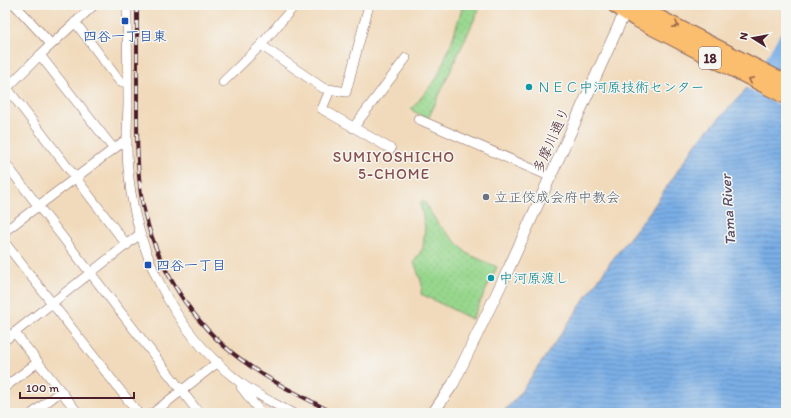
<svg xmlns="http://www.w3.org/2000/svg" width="791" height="418" viewBox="0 0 791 418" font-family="Itim,'Klee One',sans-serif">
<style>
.park{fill:url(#park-dots);stroke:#707b5c}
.water{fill:url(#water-rules);stroke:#626688}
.pier{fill:#f1dabb}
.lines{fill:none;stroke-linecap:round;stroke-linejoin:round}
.river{stroke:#79aee6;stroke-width:14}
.minor-casing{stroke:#84605d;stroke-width:10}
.tertiary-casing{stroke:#84605d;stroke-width:12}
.primary-casing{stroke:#84605d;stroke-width:16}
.minor{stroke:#fff;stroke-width:9}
.tertiary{stroke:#fff;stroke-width:11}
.primary{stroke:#fbbd6e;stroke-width:14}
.rail-casing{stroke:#4a1f2b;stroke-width:4}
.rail{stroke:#f6f6f2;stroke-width:2.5;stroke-dasharray:8;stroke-linecap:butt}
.oneway{stroke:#9a6649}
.transit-dot{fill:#1a4fb4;stroke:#f6f6f2;stroke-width:1.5}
.culture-dot{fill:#0f9aa8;stroke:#f6f6f2;stroke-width:1.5}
.worship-dot{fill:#6b7280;stroke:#f6f6f2;stroke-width:1.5}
.labels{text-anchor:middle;stroke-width:3;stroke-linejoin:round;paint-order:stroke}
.shield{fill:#f6f6f2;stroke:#7e6067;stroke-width:1}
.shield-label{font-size:13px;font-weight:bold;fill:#4a1f2b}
.transit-label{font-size:14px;fill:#164399;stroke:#f6f6f2}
.culture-label{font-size:14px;fill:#0d838f;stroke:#f6f6f2;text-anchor:start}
.street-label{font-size:14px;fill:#4a1f2b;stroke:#f6f6f2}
.worship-label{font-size:14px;fill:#5b616d;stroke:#f6f6f2;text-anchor:start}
.neighbourhood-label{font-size:15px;letter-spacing:1px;fill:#874f4c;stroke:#f6f6f2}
.water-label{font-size:15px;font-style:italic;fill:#5a516c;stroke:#f6f6f2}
</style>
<defs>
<pattern id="park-dots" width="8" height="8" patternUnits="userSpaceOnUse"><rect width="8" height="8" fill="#97d78d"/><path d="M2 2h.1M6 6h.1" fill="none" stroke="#84b87a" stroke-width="1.8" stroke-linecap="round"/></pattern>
<pattern id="water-rules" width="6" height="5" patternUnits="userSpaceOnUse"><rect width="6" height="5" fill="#79aee6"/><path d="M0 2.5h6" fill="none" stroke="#658dbb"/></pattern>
</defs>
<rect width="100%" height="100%" fill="#f6f6f2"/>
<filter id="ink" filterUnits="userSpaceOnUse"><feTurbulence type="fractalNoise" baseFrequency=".025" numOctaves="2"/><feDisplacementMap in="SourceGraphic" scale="8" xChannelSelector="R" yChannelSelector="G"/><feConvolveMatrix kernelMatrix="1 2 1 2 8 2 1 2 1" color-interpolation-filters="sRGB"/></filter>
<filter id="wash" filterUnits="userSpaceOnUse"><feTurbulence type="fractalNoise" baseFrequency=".012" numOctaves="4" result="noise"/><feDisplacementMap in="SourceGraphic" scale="16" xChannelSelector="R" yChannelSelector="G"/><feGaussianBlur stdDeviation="0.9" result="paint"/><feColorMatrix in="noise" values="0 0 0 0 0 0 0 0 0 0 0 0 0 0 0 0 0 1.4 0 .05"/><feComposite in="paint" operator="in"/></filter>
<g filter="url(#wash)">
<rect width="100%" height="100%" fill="#f1dabb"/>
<!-- park -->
<path class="park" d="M463,5H481L428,119L411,110L437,78L452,41Z
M423,200L438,224L468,254L497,267L472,319L421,294L422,284L414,262L423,248L425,227L420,203Z"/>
<!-- water -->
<path class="water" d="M786,40V413H502L518,396L612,260L652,209L697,142L742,94Z"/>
<!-- pier -->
<path class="pier" d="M755,75L786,91V108L745,87Z"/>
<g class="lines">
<!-- river -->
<path class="river" d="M772,62L786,37"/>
</g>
</g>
<g filter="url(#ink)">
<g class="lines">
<defs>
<path id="minor" d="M15,5L51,44
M127,5C127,38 128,72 128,105C127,126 126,147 128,168C135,250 172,329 237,380C254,394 273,403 292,413
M75,22L120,82H128
M261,45L323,88L346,92L369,5
M40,55L113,148
M223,82L261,45L295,5
M7,88L127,245
M5,90L40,55L94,5
M330,90L322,109L391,149
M418,119L551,177
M353,128L406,58
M5,163L199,413
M5,231L127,139
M5,243L138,413
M15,333L78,413
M5,340L140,234
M5,387L38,362
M241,387L261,413
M33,413L61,391
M153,413L218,362"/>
<path id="tertiary" d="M433,413L453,384L509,268L628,5"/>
<path id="primary" d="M614,5L635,19L786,97
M635,5L786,82"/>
</defs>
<!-- minor casing -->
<use href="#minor" class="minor-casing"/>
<!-- tertiary casing -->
<use href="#tertiary" class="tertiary-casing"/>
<!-- primary casing -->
<use href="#primary" class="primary-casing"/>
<!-- minor -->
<use href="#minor" class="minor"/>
<!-- tertiary -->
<use href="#tertiary" class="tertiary"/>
<!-- primary -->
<use href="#primary" class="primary"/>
<defs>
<path id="rail" d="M137,5C137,39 137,73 137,108C137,139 137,170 142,201C154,263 191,324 243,361C271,382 303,397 334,413"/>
</defs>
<!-- rail casing -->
<use href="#rail" class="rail-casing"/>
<!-- rail -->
<use href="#rail" class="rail"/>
</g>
<!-- one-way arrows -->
<defs><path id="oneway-chevron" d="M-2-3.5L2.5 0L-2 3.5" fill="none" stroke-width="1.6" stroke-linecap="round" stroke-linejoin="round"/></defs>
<g class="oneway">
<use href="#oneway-chevron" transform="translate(676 25) rotate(27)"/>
<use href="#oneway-chevron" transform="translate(751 80) rotate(-153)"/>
</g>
</g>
<!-- markers -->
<g class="transit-dot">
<rect x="121" y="17" width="8" height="8" rx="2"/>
<rect x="144" y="261" width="8" height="8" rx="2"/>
</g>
<g class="culture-dot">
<circle cx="529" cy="87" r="4"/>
<circle cx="491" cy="278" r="4"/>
</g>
<circle class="worship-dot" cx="486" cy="197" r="4"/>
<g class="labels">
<!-- shield labels -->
<rect class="shield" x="699" y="47" width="22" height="22" rx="3"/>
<g class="shield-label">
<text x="710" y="63">18</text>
</g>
<!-- transit labels -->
<g class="transit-label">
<text x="125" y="41">四谷一丁目東</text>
<text x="156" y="270" text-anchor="start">四谷一丁目</text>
</g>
<!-- culture labels -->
<g class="culture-label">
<text x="537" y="92">ＮＥＣ中河原技術センター</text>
<text x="499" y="283">中河原渡し</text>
</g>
<!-- street labels -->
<g class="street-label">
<text transform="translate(551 140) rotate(-66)" y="5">多摩川通り</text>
</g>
<!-- worship labels -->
<g class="worship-label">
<text x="494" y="202">立正佼成会府中教会</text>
</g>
<!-- neighbourhood labels -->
<g class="neighbourhood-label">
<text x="394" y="162">SUMIYOSHICHO<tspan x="394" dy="17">5-CHOME</tspan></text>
</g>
<!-- water labels -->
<g class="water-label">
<text transform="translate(728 210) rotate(-94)" y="5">Tama River</text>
</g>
</g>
<!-- margin -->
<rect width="791" height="418" fill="none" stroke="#f6f6f2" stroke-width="20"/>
<!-- north arrow -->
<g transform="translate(753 38) rotate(281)" stroke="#f6f6f2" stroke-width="3" paint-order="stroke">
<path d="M0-3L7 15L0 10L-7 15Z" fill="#4a1f2b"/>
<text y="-6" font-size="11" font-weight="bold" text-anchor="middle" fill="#4a1f2b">N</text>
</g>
<!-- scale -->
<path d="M20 392v6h114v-6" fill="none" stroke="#4a1f2b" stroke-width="2"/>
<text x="26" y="392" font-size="12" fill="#4a1f2b" stroke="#f6f6f2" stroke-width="3" paint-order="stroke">100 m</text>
</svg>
